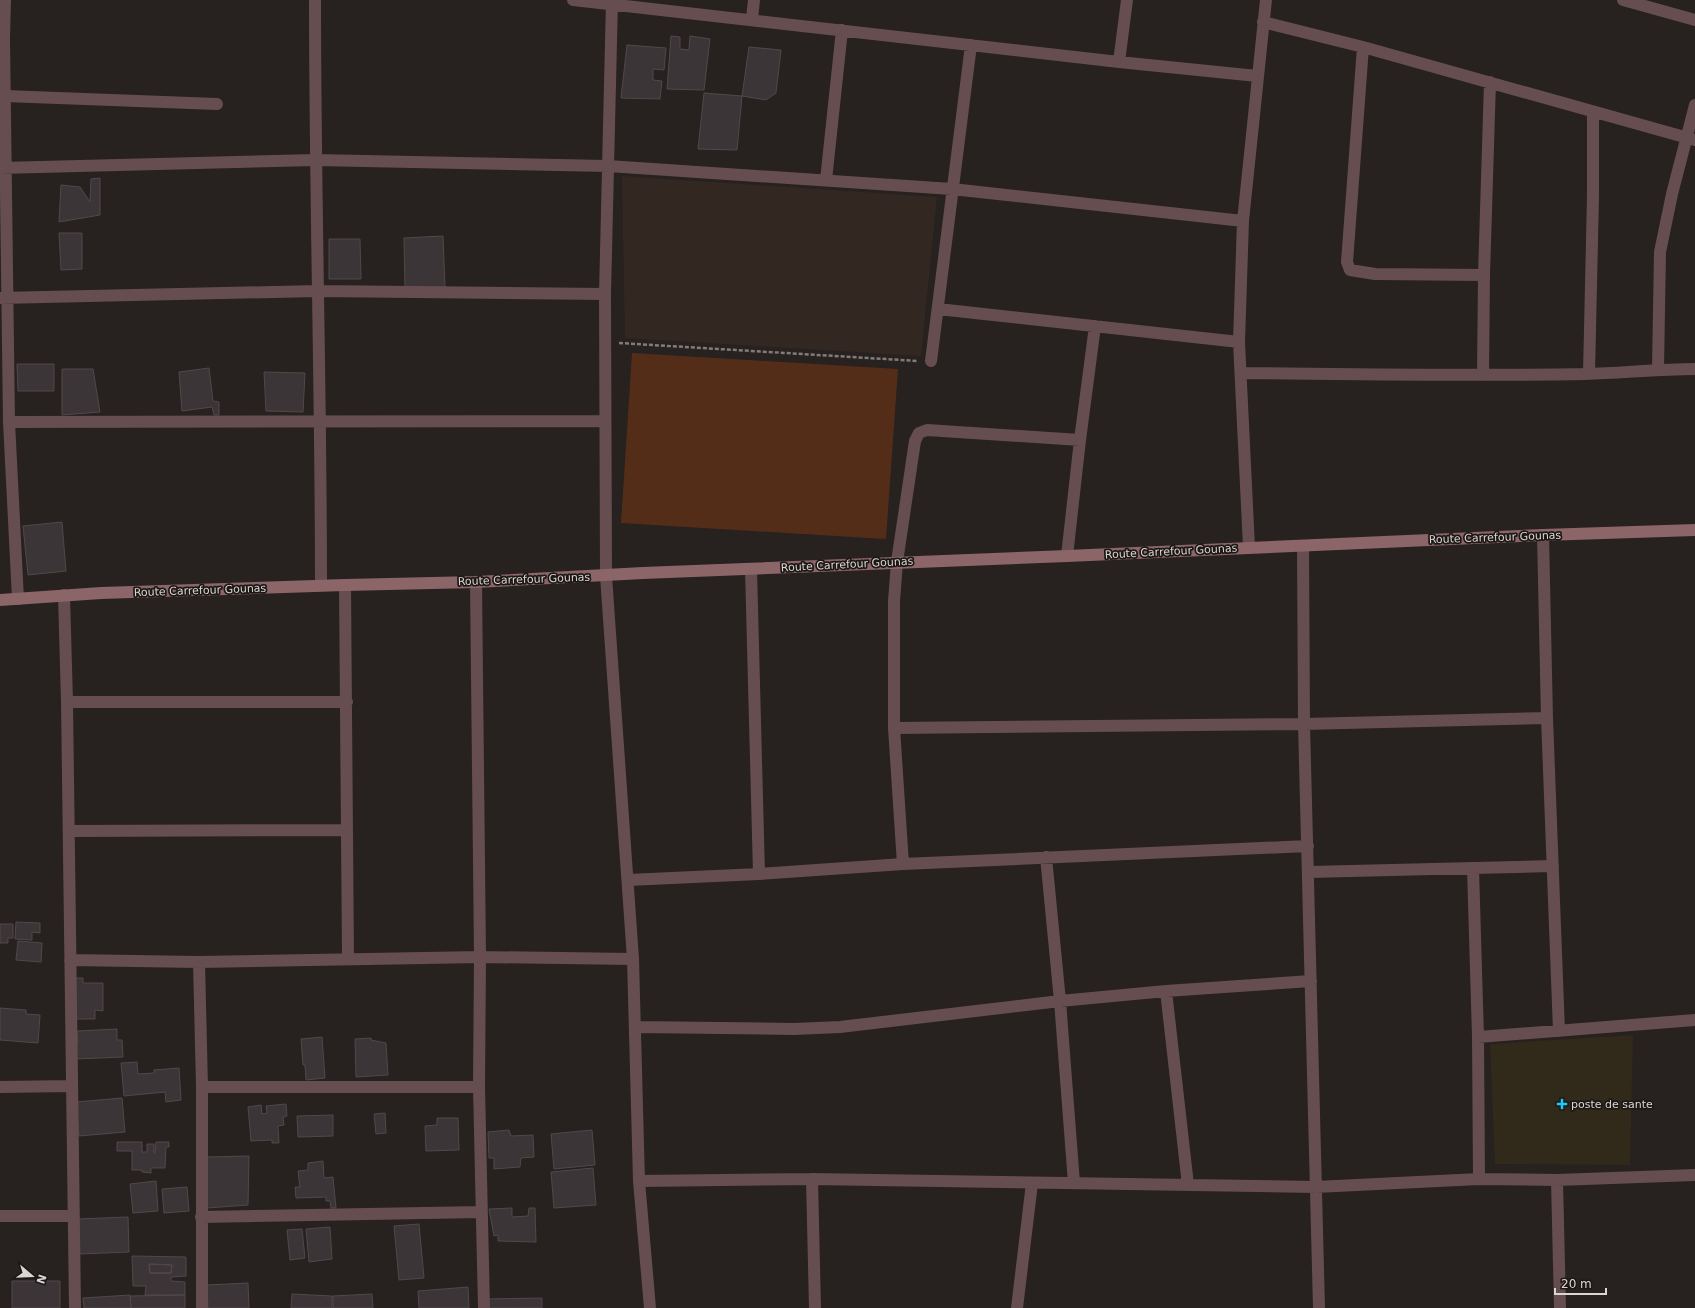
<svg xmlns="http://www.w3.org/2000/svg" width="1695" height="1308" viewBox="0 0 1695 1308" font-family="'DejaVu Sans',sans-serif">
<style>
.built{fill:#332722}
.medical{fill:#312919}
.green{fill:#542d19}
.building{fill:#3c3537;stroke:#50494b;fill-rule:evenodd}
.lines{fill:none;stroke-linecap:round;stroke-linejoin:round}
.path{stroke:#817c7a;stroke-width:2.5;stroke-dasharray:4 2;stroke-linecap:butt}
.street{stroke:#664d50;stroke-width:12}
.secondary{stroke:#8b6568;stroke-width:12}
.poi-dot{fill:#1bc9fc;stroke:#1d1815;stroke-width:1.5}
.labels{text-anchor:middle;stroke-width:3.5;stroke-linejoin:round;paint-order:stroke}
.street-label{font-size:11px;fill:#dad6d4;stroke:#1d1815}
.poi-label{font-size:11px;fill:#dad6d4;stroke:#1d1815;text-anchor:start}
</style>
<rect width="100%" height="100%" fill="#27211f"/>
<!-- built -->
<path class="built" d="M622,176L937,197L921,356L625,338Z"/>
<!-- medical -->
<path class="medical" d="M1633,1035L1630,1165L1495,1164L1490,1044Z"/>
<!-- green -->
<path class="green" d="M632,353L898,369L886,539L621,523Z"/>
<!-- building -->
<path class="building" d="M671,36L680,37V49L689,50L690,36L710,39L704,90L667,89Z
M627,45L666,48L664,70L653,69V80L662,81L660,99L621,98Z
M749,47L781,50L776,93L766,100L742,96Z
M704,93L742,96L737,150L698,149Z
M100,178V215L59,222L61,185L80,187L90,202L91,179Z
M59,233H82V269L61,270Z
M443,236L445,287L405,289L404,238Z
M329,239H360L361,279H329Z
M17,364H54V391H18Z
M209,368L213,401L219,402V415H214L212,407L182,411L179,372Z
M62,369H93L100,412L62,415Z
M264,372L305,373L303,412L266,411Z
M62,522L66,571L28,575L23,526Z
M16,922L40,923V933L32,932V940L15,939Z
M0,924H13V938H8V943H0Z
M18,941L42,943L41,962L16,960Z
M75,978H83V983H103V1011L95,1010V1019H75Z
M0,1008L26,1010V1014L40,1015L38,1043L0,1040Z
M117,1029V1040H122L123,1057L76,1059L75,1044H78L77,1031Z
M322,1037L325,1078L306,1080L305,1065H303L301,1039Z
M371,1038V1040L386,1043L388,1075L356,1077L355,1039Z
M137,1062L138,1074L154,1073V1070L179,1068L181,1100L166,1102L165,1092L124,1096L121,1063Z
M122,1098L125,1132L79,1136L76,1102Z
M286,1104L287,1116L283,1117L284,1125L278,1126L279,1143H272V1140L251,1141L248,1107L261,1105L262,1114L267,1113L266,1106Z
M385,1113L386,1133L376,1134L374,1114Z
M333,1115V1136L298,1137L297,1116Z
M437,1118H458L459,1150L426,1151L425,1126L437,1125Z
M509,1130L511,1136L533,1135L534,1157L521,1158L520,1167L494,1169V1158H489L488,1132Z
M592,1130L595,1165L554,1169L551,1134Z
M117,1142H142V1152H147V1144H154V1153H155L156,1142H169V1147H166L165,1168H151V1173L142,1172V1170H132V1151H117Z
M249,1156L248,1205L207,1208V1157Z
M323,1161L324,1178L333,1177L336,1208H331L330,1201H326V1197L296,1198L295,1187H300L298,1171L308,1170V1163Z
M593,1168L596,1205L554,1208L551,1172Z
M156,1181L158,1211L133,1213L130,1184Z
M187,1187L189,1211L164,1213L162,1189Z
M512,1208V1217L528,1216L529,1208H535L536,1242L498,1241V1235L494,1236L489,1209Z
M128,1217L129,1252L79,1254L78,1219Z
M419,1224L424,1278L399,1280L394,1226Z
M330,1227L332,1259L309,1262L306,1229Z
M302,1229L305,1258L290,1260L287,1230Z
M132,1256L186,1257V1276L171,1277V1281L185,1282V1295H145L146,1286H133ZM149,1264L172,1265L171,1273H150Z
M149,1264L172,1265L171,1273H150Z
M12,1281H60V1308H12Z
M248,1283L249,1308H208L207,1285Z
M468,1287L469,1308H419L418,1291Z
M292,1294L332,1296V1308H291Z
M372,1294L373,1308H333V1296Z
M130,1295L131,1308H84L83,1298Z
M185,1295V1308H131L130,1296Z
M542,1298V1308H487V1299Z"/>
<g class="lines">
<!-- path -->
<path class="path" d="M619,343L918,361"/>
<!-- street -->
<path class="street" d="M5,0L4,39L9,422L18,599
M315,0C315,195 321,390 321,585
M573,0L1119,62L1257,76
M612,0L605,294L606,576L633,959L639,1181L650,1308
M1623,0L1695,20
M752,19L754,0
M1263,22L1363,47L1695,140
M1363,47L1347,262L1350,270L1375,274L1484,275
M1119,62L1127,0
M5,96L217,104
M0,168L315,160L608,166L952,189L1243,221
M826,180L842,30
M0,298L317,291L605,294
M938,309L1239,342
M931,361L971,45
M1658,369L1660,252L1672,194L1695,105
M1241,373C1356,374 1471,376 1586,374C1622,373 1659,369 1695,369
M1589,374L1593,196V112
M1483,375L1484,275L1490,82
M9,422L605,421
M1543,535L1547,718L1559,1031
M1303,546L1304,724L1319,1308
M1249,547L1239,342L1243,221L1266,0
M1067,556L1080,440L1095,326
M751,569L759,874
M476,582L480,957L479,1087L484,1308
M345,585C347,709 346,834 348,959
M64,595L67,702L75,1308
M67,702H347
M894,728L1304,724L1547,718
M69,831L346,830
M1046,857L1060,1001L1074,1183
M903,864L894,728V601L897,562L915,441L919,433L927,430L1080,440
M1473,868L1478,1037L1479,1179
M1309,872L1553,866
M628,880L759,874L903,864L1308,846
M70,960L199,962L480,957L633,959
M199,962L202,1087V1308
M1166,991L1188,1185
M636,1027L794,1029L840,1027L1060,1001L1166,991L1311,981
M1478,1037L1695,1020
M0,1087L72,1086
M202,1087H479
M812,1179L815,1308
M1557,1180L1560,1308
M639,1181L812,1179L1316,1187L1479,1179L1557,1180L1695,1175
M0,1216H73
M201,1217L481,1212
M1017,1308L1032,1183"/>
<!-- secondary -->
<path class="secondary" d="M0,600L101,593L345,585L476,582L643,573L1067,556L1543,535L1695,530"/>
</g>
<!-- markers -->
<path class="poi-dot" d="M1560 1098h4v4h4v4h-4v4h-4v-4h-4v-4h4z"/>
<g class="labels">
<!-- street labels -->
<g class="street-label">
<text transform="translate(1495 537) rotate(-2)" y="4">Route Carrefour Gounas</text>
<text transform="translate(1171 551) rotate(-3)" y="4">Route Carrefour Gounas</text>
<text transform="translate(847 564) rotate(-3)" y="4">Route Carrefour Gounas</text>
<text transform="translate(524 579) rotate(-2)" y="4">Route Carrefour Gounas</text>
<text transform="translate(200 590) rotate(-2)" y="4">Route Carrefour Gounas</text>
</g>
<!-- poi labels -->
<g class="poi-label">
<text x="1571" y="1108">poste de sante</text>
</g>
</g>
<!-- north arrow -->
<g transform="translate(32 1276) rotate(109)" stroke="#1d1815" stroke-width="3" paint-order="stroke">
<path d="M0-3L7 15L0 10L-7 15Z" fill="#dad6d4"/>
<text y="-6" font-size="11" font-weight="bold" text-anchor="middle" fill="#dad6d4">N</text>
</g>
<!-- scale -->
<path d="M1555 1288v6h51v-6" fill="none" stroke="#dad6d4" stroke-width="2"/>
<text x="1561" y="1288" font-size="12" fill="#dad6d4" stroke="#1d1815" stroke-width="3" paint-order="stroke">20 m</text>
</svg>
